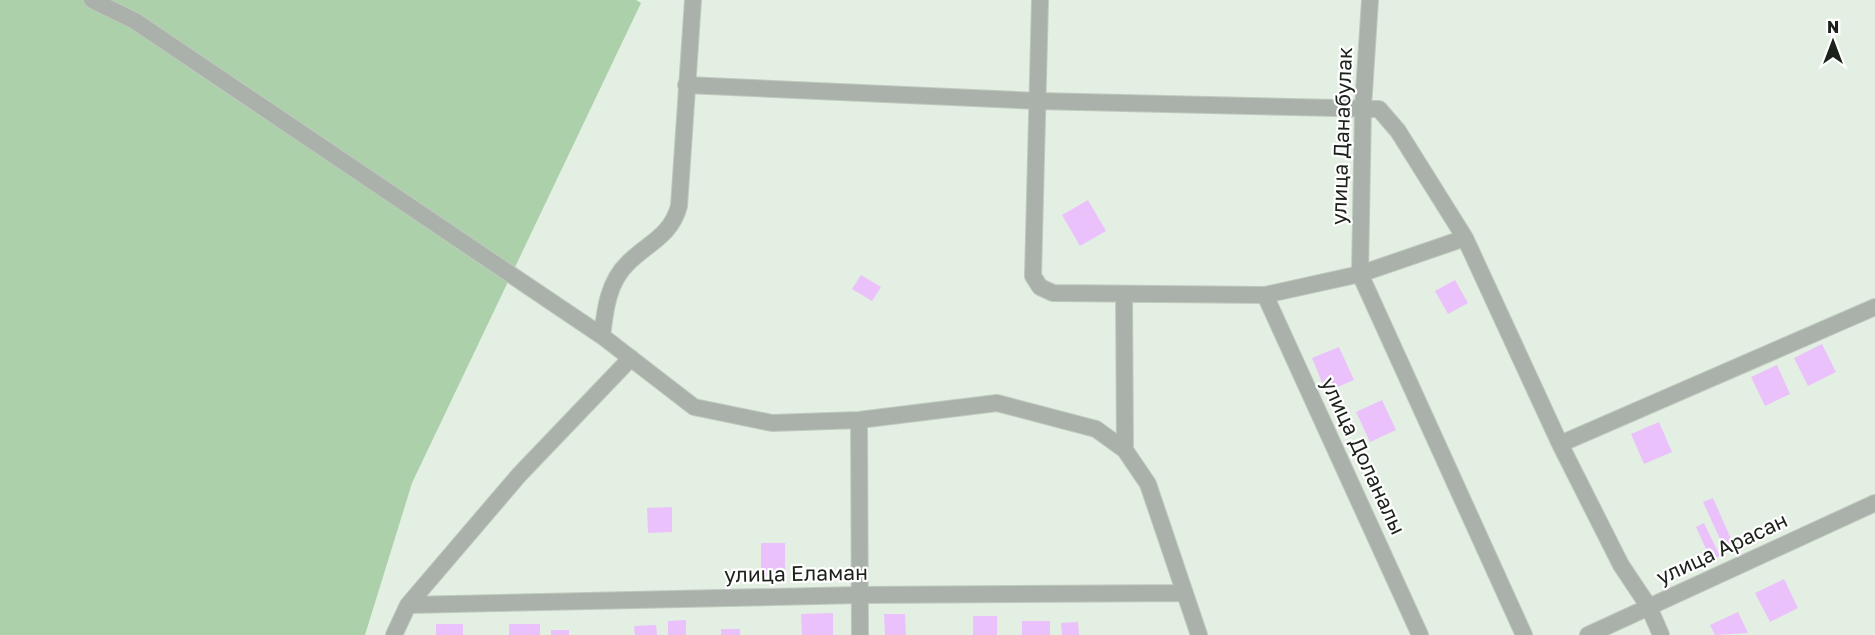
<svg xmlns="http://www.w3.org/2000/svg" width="1875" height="635" viewBox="0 0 1875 635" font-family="'Golos Text',sans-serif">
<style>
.green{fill:#acd0aa}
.building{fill:#ebc1fc}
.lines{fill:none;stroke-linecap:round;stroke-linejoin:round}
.minor-casing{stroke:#bfcabe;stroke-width:18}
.minor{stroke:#aab0aa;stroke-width:16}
.labels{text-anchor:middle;stroke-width:4.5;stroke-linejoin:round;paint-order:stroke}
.street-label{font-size:21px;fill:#1c211c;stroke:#fff}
</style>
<rect width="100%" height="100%" fill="#e3efe2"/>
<!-- green -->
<path class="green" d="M0,0H636L641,3L412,483L365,635H0Z"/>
<!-- building -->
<path class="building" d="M1088,200L1106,231L1080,246L1062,215Z
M861,275L881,287L872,301L852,289Z
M1455,280L1468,303L1448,314L1435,291Z
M1822,344L1836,372L1808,386L1794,358Z
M1339,347L1354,380L1326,392L1312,358Z
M1777,365L1790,394L1765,406L1751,377Z
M1382,400L1396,430L1370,442L1356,412Z
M1659,422L1672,452L1644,464L1631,434Z
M1713,498L1735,548L1726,552L1703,502Z
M672,507V532L648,533L647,508Z
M1704,523L1720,556L1711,560L1696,527Z
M761,543H785V576H761Z
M1784,579L1798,608L1770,622L1755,593Z
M1738,612L1748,633L1715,635L1710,625Z
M833,613V635H802L801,614Z
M884,614H905L906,635H885Z
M973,616H997V635H973Z
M686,620V635H668V621Z
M1022,621H1050V635H1022Z
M1078,622L1079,635H1062L1061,623Z
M436,624H463V635H436Z
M509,624H540V635H509Z
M656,625L657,635H635L634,626Z
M721,629H740V635H721Z
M551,630H569V635H551Z"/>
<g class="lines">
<defs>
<path id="minor" d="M92,0L135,21L602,336L694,407L772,423L859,420L997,403L1096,429L1125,450L1148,484L1199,635
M1040,0L1033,276L1040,287L1053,293L1265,295L1360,274L1465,238L1560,444L1621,565L1649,607L1661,635
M1370,0L1363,107L1360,274L1524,635
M686,85L1038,101L1379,109L1398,131L1465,238
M1124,294L1125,450
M1265,295L1420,635
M602,336C605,310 608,282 628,263C648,243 671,236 679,206L693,0
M859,420L860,635
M1560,444L1875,307
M408,605L860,595L1185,593
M394,635L408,605L519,475L631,358
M1588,635L1875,503"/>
</defs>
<!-- minor casing -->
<use href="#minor" class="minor-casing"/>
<!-- minor -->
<use href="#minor" class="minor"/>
</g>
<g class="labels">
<!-- street labels -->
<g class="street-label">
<text transform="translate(1342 136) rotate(-88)" y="7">улица Данабулак</text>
<text transform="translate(1363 456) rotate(65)" y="7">улица Доланалы</text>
<text transform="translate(1722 549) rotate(-25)" y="7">улица Арасан</text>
<text transform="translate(796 574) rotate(-1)" y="7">улица Еламан</text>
</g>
</g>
<!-- north arrow -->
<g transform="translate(1833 42)" stroke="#ffffff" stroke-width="4.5" paint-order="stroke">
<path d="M0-4.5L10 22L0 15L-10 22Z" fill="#1c211c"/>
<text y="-9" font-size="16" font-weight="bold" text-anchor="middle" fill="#1c211c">N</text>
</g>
</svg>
